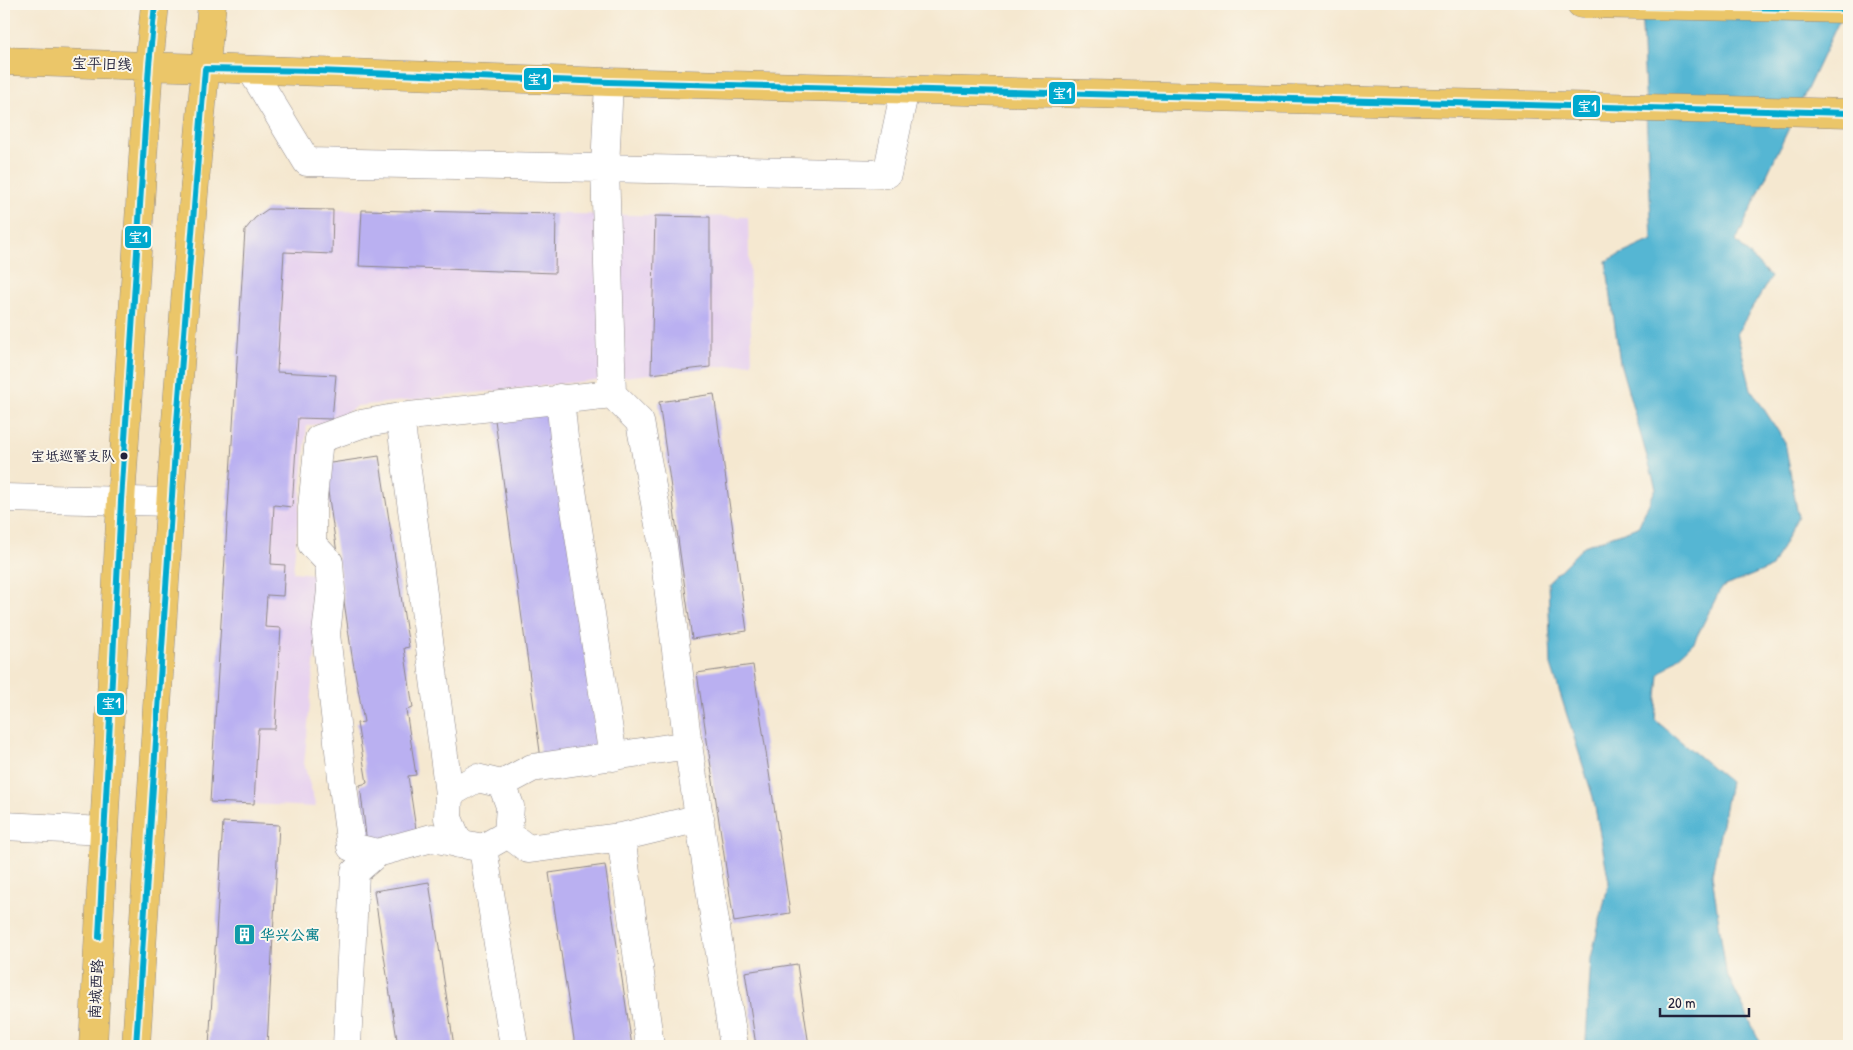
<svg xmlns="http://www.w3.org/2000/svg" width="1853" height="1050" viewBox="0 0 1853 1050" font-family="'Patrick Hand','LXGW WenKai TC',sans-serif">
<style>
.built{fill:#e7d2ef}
.water{fill:#54b6d3;stroke:#3b6c87}
.building{fill:#bab0f1}
.lines{fill:none;stroke-linecap:round;stroke-linejoin:round}
.minor-casing{stroke:#8c8586;stroke-width:29}
.major-casing{stroke:#8c8586;stroke-width:29}
.minor{stroke:#fff;stroke-width:28}
.major{stroke:#ebc669;stroke-width:28}
.bus-1-casing{stroke:#fbf7ec;stroke-width:10}
.bus-1{stroke:#00a9ce;stroke-width:6}
.bus-dot{fill:#22223b;stroke:#fbf7ec;stroke-width:2}
.labels{text-anchor:middle;stroke-width:4;stroke-linejoin:round;paint-order:stroke}
.bus-label{font-size:14px;fill:#22223b;stroke:#fbf7ec;text-anchor:end}
.street-label{font-size:15px;fill:#22223b;stroke:#fbf7ec}
.culture-label{font-size:15px;font-weight:bold;fill:#0d838f;stroke:#fbf7ec;text-anchor:start}
.line-badge{stroke:#fbf7ec;stroke-width:2}
.badge-label{font-size:14px;text-anchor:middle;font-weight:bold;fill:#fff}
</style>
<rect width="100%" height="100%" fill="#fbf7ec"/>
<filter id="ink" filterUnits="userSpaceOnUse"><feTurbulence type="fractalNoise" baseFrequency=".02" numOctaves="2"/><feDisplacementMap in="SourceGraphic" scale="10" xChannelSelector="R" yChannelSelector="G"/><feConvolveMatrix kernelMatrix="1 2 1 2 8 2 1 2 1" color-interpolation-filters="sRGB"/></filter>
<filter id="wash" filterUnits="userSpaceOnUse"><feTurbulence type="fractalNoise" baseFrequency=".0096" numOctaves="4" result="noise"/><feDisplacementMap in="SourceGraphic" scale="20" xChannelSelector="R" yChannelSelector="G"/><feGaussianBlur stdDeviation="1.12" result="paint"/><feColorMatrix in="noise" values="0 0 0 0 0 0 0 0 0 0 0 0 0 0 0 0 0 1.4 0 .05"/><feComposite in="paint" operator="in"/></filter>
<g filter="url(#wash)">
<rect width="100%" height="100%" fill="#f5e8d0"/>
<!-- built -->
<path class="built" d="M268,209L748,217L752,363L357,406L331,422L307,426L293,572L323,575L304,764L316,807L210,802L245,230L255,218Z"/>
<!-- water -->
<path class="water" d="M1641,4H1847L1736,241L1771,277L1737,333L1751,389L1785,442L1798,516L1772,567L1721,588L1694,642L1659,675L1655,720L1730,782L1712,875L1726,972L1762,1046H1591L1586,1041L1591,958L1609,882L1593,797L1551,665L1548,582L1584,546L1638,527L1656,488L1620,363L1606,261L1652,240Z"/>
<g id="blocks">
<!-- building -->
<path class="building" d="M268,209L333,210L332,254L284,252L277,372L336,375L332,419L298,418L292,507L274,505L271,564L285,565L283,596L267,595L265,627L281,628L275,729H258L254,804L210,802L245,230L255,218Z
M362,210L556,214L555,273L359,266Z
M655,216L710,217V367L651,374Z
M714,394L747,631L692,639L659,402Z
M552,412L599,751L541,759L495,420Z
M379,456L409,647L404,648L413,708L406,710L416,775L408,776L417,836L367,844L360,785L367,783L357,723L364,722L352,656L324,464Z
M753,665L790,913L734,922L697,673Z
M223,822L279,825L267,1046H209Z
M605,865L632,1046H575L549,873Z
M429,882L454,1046H398L374,891Z
M797,964L809,1046H756L745,972Z"/>
</g>
</g>
<g filter="url(#ink)">
<use href="#blocks" fill-opacity="0" stroke="#8c8586" stroke-width="1"/>
<g class="lines">
<defs>
<path id="minor" d="M252,71L307,162L887,174L905,89
M609,82L605,168L612,394
M560,398L564,438L613,757
M400,417L449,794L477,778L502,784L532,768L689,745
M4,498L170,502
M502,784L510,806L508,834L483,848L514,1046
M449,794L448,818L459,844
M4,826L104,831
M508,834L528,849L621,837L700,818
M621,837L650,1046
M377,853L351,847L343,786L326,634L331,590L329,562L312,544V508L319,439L361,424L400,417L612,394L640,422L663,546L687,738L734,1046
M347,1046L355,872L377,853L432,838L483,848"/>
<path id="major" d="M1581,4L1849,9
M4,61L609,82L1849,113
M93,1046L121,501L149,65L155,4
M136,1046C158,699 176,350 212,4"/>
</defs>
<!-- minor casing -->
<use href="#minor" class="minor-casing"/>
<!-- major casing -->
<use href="#major" class="major-casing"/>
<!-- minor -->
<use href="#minor" class="minor"/>
<!-- major -->
<use href="#major" class="major"/>
<defs>
<path id="bus-1" d="M1581,4L1849,9
M99,937L121,501L149,65L155,4
M136,1046L176,435L205,69L317,71L609,82L1849,113"/>
</defs>
<!-- bus-1 casing -->
<use href="#bus-1" class="bus-1-casing"/>
<!-- bus-1 -->
<use href="#bus-1" class="bus-1"/>
</g>
</g>
<!-- icons -->
<defs>
<symbol id="building-square" viewBox="-11 -11 22 22"><rect x="-9" y="-9" width="18" height="18" rx="4" fill="#0f9aa8" stroke="#fbf7ec"/><path d="M-4-6H4V6H1V3H-1V6H-4ZM-2.5-4.3h1.7v1.8h-1.7ZM.8-4.3h1.7v1.8H.8ZM-2.5-1h1.7V.8h-1.7ZM.8-1h1.7V.8H.8Z" fill="#fff"/></symbol>
</defs>
<g fill-rule="evenodd">
<use href="#building-square" x="232" y="922" width="25" height="25"/>
</g>
<!-- markers -->
<circle class="bus-dot" cx="124" cy="456" r="4.5"/>
<g class="labels">
<!-- bus labels -->
<g class="bus-label">
<text x="115" y="461">宝坻巡警支队</text>
</g>
<!-- street labels -->
<g class="street-label">
<text transform="translate(102 64) rotate(2)" y="5">宝平旧线</text>
<text transform="translate(96 989) rotate(-87)" y="5">南城西路</text>
</g>
<!-- culture labels -->
<g class="culture-label">
<text x="260" y="940">华兴公寓</text>
</g>
</g>
<g class="line-badge">
<rect x="523" y="67" width="29" height="24" rx="5" fill="#00a9ce"/>
<rect x="1048" y="81" width="28" height="24" rx="5" fill="#00a9ce"/>
<rect x="1572" y="94" width="29" height="24" rx="5" fill="#00a9ce"/>
<rect x="124" y="225" width="28" height="24" rx="5" fill="#00a9ce"/>
<rect x="96" y="692" width="29" height="24" rx="5" fill="#00a9ce"/>
</g>
<g class="badge-label">
<text x="537" y="84">宝1</text>
<text x="1062" y="98">宝1</text>
<text x="1587" y="111">宝1</text>
<text x="138" y="242">宝1</text>
<text x="111" y="708">宝1</text>
</g>
<!-- margin -->
<rect width="1853" height="1050" fill="none" stroke="#fbf7ec" stroke-width="20"/>
<!-- scale -->
<path d="M1660 1008v8h89v-8" fill="none" stroke="#22223b" stroke-width="2.5"/>
<text x="1668" y="1008" font-size="15" fill="#22223b" stroke="#fbf7ec" stroke-width="4" paint-order="stroke">20 m</text>
</svg>
